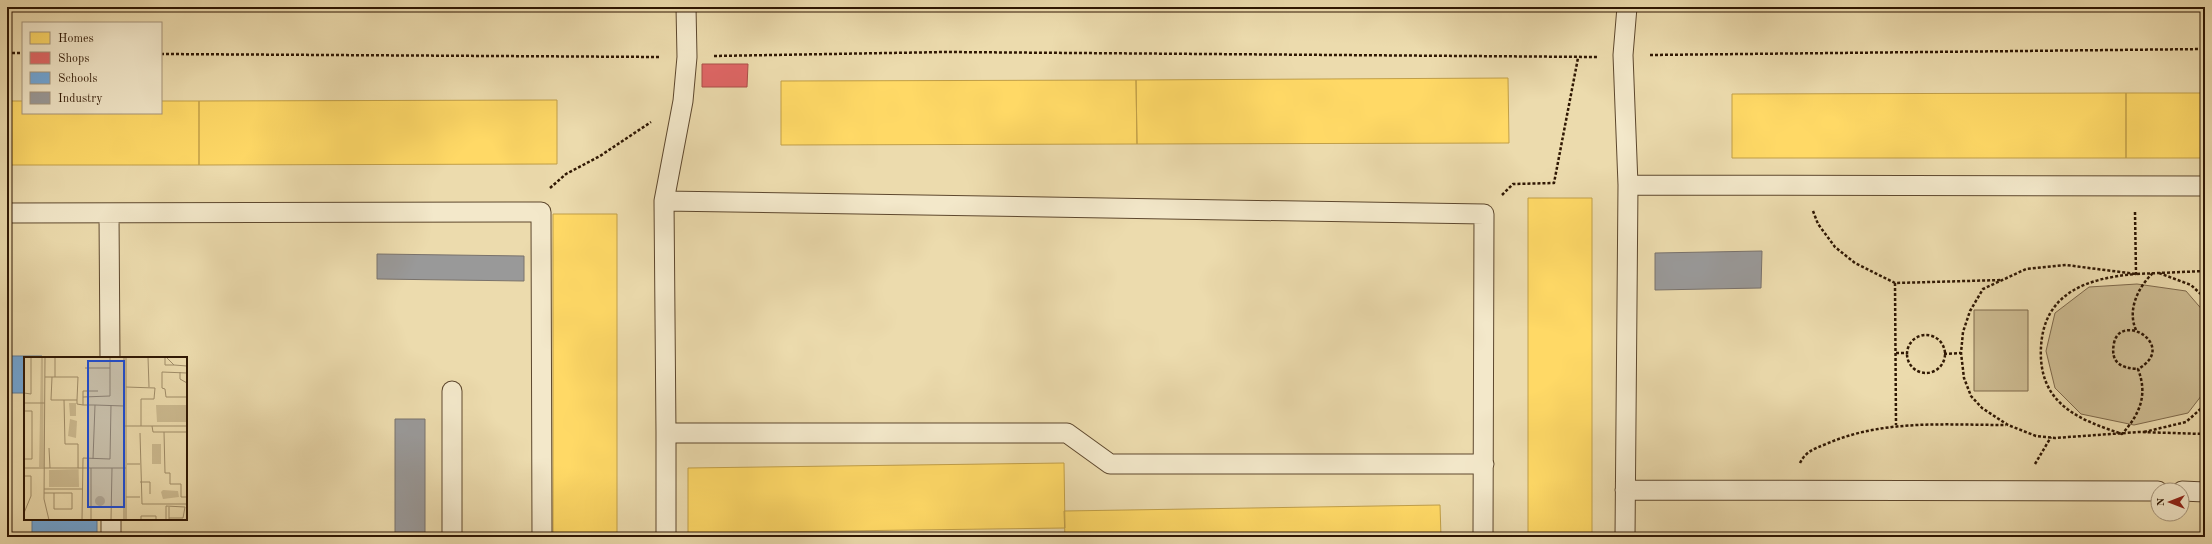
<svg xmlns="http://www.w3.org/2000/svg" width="2212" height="544" viewBox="0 0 2212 544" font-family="'Old Standard TT',serif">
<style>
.green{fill:#ccba90;stroke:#7e684a}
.homes{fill:#ffd966;stroke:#c19f48}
.shops{fill:#e06666;stroke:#ab4e48}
.schools{fill:#6fa8dc;stroke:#5c7c9b}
.industry{fill:#999;stroke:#79726c}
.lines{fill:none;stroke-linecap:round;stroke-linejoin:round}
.service-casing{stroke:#5e482e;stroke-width:21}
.path{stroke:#2f1703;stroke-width:2.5;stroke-dasharray:3 2;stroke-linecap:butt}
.service{stroke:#f3e8ca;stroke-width:19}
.inset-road{fill:none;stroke:#a08d69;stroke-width:1}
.view{fill:#1d4ed8;fill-opacity:0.15;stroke:#1d4ed8;stroke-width:2}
.inset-edge{fill:none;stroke:#2f1703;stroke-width:2}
</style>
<rect width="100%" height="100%" fill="#ecdbad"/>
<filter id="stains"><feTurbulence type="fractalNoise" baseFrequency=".005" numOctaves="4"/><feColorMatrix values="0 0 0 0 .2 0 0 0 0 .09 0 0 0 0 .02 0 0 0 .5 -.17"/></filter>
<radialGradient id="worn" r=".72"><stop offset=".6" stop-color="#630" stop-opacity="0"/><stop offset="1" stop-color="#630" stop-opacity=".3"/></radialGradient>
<!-- green -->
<path class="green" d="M2137,284L2186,291L2205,313V391L2188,413L2134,425L2081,414L2055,388L2046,351L2055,313L2089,287Z
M1974,310H2028V391H1974Z"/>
<!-- homes -->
<path class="homes" d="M1508,78L1509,143L1137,144L1136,80Z
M1136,80L1137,144L781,145V81Z
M2126,93V158H1732V94Z
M2126,93H2205V158H2126Z
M557,100V164L199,165V101Z
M7,101H23V113H161V101H199V165H7Z
M1528,198H1592V537H1528Z
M553,214H617V537H553Z
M1064,463L1065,528L688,533V468Z
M1440,505L1441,537H1065L1064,511Z"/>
<!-- shops -->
<path class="shops" d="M702,64H748L747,87H702Z"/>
<!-- schools -->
<path class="schools" d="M7,356H42V358H25V393H7Z
M32,519H97V537H32Z"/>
<!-- industry -->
<path class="industry" d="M1762,251L1761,288L1655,290V253Z
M377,254L524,256V281L377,279Z
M395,419H425V537H395Z"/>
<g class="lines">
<defs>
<path id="service" d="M686,7L687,57L683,101L664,201L666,433H1067L1110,464H1484
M1627,7L1623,55L1628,185L2205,186
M664,201L1484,214L1483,537
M7,213L541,212L542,537
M109,213L110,358
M452,391V537
M666,433V537
M1625,490L2158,491
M2182,491L2205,492
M111,519V537
M1625,537L1628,185"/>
</defs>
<!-- service casing -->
<use href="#service" class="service-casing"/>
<!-- path -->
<path class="path" d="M7,53H23
M161,54L661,57
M1650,55L2205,49
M714,56L946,52L1597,57
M550,188L566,174L600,156L651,122
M1502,195L1513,184L1554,183L1578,58
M1813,211L1818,224L1835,247L1855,263L1895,283L2002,280
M2135,212L2136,274C2088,278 2044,292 2041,347C2040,364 2043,382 2054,396C2070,417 2099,426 2122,434C2140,414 2148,395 2138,369C2179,346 2121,311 2114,343C2110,363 2121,368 2138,369
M2205,271L2136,274L2066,265L2026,269L1983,289L1970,311L1963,332L1961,353L1964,378L1971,396L1982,408L2008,425L2036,436L2055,438L2139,432L2205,434
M2159,273L2191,285L2205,298
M1895,283L1896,425
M2136,330C2127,310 2138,287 2153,273
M1907 354a19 19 0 1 1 38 0a19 19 0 1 1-38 0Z
M1896,353H1907
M1944,354L1961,353
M2144,432L2186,422L2205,405
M1800,463C1806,451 1814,449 1826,444C1883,419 1946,425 2006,425
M2035,464L2051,437"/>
<!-- service -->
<use href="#service" class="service"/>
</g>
<!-- overview -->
<g transform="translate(24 357)">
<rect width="163" height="163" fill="#ecdbad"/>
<path d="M17,0H19L20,110H15ZM45,46H52V59H46ZM132,48H163V65H133ZM46,62L53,64L52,81L44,79ZM54,87L55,130H25V113L55,112ZM128,87H137V107H128ZM139,133L154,134L155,140L139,142L137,135ZM71 144a5 5 0 1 1 10 0a5 5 0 1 1-10 0Z" fill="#ccba90"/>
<path class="inset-road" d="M21,0L20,142L25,163M31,0V20M100,0V163M102,0V163M124,0L125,30M141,0V8H150M142,0L150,8L163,9M61,11H86M156,15V22L163,26M163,16L138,15V31L141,32L142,40H163M21,20H28L27,43H53V47L59,48M28,20H54L53,43M102,30L131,31L130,42H117V69M0,36L7,37V0M59,40V34H74M40,43L41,87H54V111M0,46H21M71,48H59V40L86,39V0M0,54H8V102H0M101,69H163M128,69L129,75H140L141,116H146V127H157V140H163M140,75H163M116,76L118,147H163M25,91L26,111M69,102L71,48L100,49M103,107H116M0,111H88M0,119H7V139L0,156M116,125H126V137M20,132H58M20,136H30V152H48V136H30M102,140H116M142,149L161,150M145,150V163M145,161H159L161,150M58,163L59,101L86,102L87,48M67,163V111M87,163L88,111H102M117,163V159H132V163M142,163V149"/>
<path class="view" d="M64,4H100V150H64Z"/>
<rect width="163" height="163" class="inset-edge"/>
</g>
<!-- margin -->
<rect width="2212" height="544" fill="none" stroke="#ecdbad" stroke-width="24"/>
<rect x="8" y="8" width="2196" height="528" fill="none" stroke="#2f1703" stroke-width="2"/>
<rect x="12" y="12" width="2188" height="520" fill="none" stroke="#2f1703"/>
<!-- legend -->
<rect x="22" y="22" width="140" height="92" fill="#f3e8ca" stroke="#a5947a"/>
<rect x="30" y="32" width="20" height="12" fill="#ffd966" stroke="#a5947a"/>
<text x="58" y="42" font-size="12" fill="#2f1703">Homes</text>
<rect x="30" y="52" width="20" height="12" fill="#e06666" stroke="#a5947a"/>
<text x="58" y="62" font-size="12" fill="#2f1703">Shops</text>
<rect x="30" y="72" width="20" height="12" fill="#6fa8dc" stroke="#a5947a"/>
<text x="58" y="82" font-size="12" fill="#2f1703">Schools</text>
<rect x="30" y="92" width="20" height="12" fill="#999999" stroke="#a5947a"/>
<text x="58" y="102" font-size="12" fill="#2f1703">Industry</text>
<!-- north arrow -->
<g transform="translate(2170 502) rotate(270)"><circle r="19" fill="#f3e8ca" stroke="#a5947a"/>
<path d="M0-3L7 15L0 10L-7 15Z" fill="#8f2418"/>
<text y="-6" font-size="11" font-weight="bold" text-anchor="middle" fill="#2f1703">N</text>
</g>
<rect width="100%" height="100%" filter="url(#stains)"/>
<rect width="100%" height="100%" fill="url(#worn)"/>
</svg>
